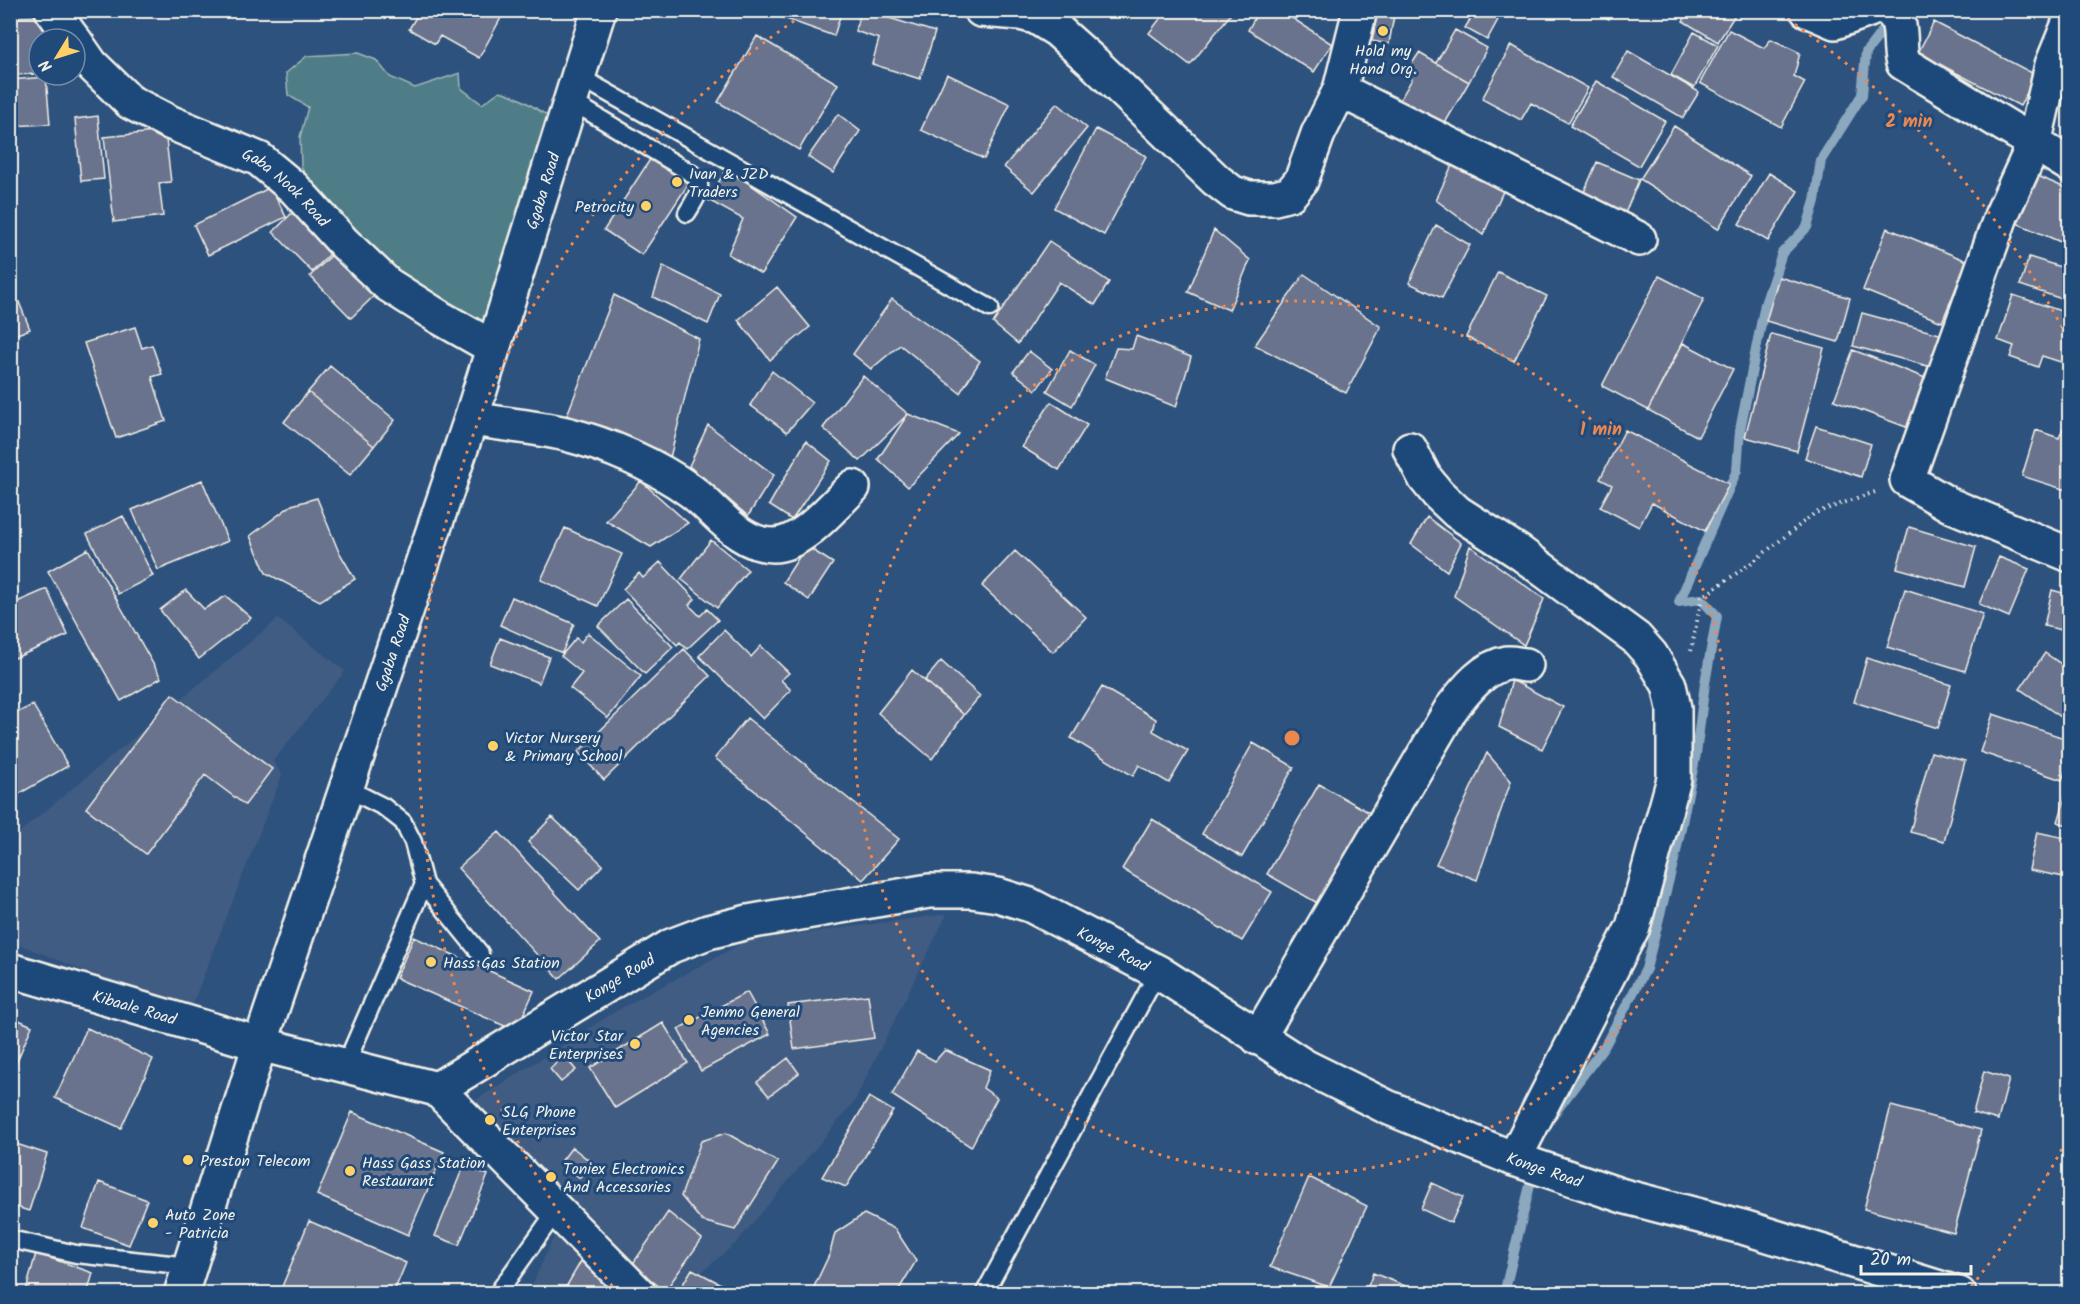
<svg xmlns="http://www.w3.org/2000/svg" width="2080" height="1304" viewBox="0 0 2080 1304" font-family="Kalam,sans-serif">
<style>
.built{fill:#405c82}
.green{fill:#4f7d87;stroke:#a2b7b8;stroke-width:1.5}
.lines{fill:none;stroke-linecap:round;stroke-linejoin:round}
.stream{stroke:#8ca8bf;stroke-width:10}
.building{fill:#6b738d;stroke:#f4f1e8;stroke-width:1.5}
.service-casing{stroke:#f4f1e8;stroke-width:21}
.minor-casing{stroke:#f4f1e8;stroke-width:38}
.secondary-casing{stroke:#f4f1e8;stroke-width:38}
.path{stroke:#f4f1e8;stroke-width:4;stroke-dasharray:1.5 4.5;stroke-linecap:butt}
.service{stroke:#1f4a7a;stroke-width:16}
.minor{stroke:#1f4a7a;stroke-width:33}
.secondary{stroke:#1f4a7a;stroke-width:33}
.ring{fill:none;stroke:#ec874e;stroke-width:3;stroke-dasharray:3 6}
.poi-dot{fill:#ffd166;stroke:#1f4a7a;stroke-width:2}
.labels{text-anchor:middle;stroke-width:6;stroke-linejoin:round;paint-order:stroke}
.poi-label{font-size:16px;fill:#f4f1e8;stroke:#1f4a7a;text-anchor:start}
.street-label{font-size:16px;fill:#f4f1e8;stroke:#1f4a7a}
.centre{fill:#ec874e;stroke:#1f4a7a;stroke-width:3}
.ring-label{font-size:18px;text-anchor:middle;font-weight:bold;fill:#ec874e;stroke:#1f4a7a;stroke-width:6;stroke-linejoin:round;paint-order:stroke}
</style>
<rect width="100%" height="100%" fill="#2e527e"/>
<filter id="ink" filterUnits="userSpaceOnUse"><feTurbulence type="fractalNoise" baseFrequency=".0167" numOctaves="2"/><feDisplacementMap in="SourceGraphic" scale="12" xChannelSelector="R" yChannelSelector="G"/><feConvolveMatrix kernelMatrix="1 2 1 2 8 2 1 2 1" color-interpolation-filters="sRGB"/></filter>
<g filter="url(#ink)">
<!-- built -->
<path class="built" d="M278,619L345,671L273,761L282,775L189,1013L11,941L10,840Z
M947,914L854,1102L737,1242L677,1293H653L465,1107L618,1010L746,941Z
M557,1230L622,1294H528Z"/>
<!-- green -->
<path class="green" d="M358,53L376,60L390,77L415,88L460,73L461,88L482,104L500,91C520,96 537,110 555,120L489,324L463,319L410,283L317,200L301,166L300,137L308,107L288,95L286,73L307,56Z"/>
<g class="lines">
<!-- stream -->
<path class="stream" d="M1679,602L1737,470L1740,430L1765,304L1782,253L1807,227L1815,201L1821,160L1862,95L1866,52L1891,20
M1553,1115L1604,1047L1646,969L1676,852L1696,754L1705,683L1717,616L1701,599L1679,602
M1504,1294L1530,1185"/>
</g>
<!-- building -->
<path class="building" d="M420,10H492L502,16L479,58L440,36L435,44L409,29Z
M761,10H842L834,36Z
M861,10H888L886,17L935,32L920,79L872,64L879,39L855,31Z
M1167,10H1234L1190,65L1149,33Z
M1259,10H1280L1332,44L1314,72L1248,30Z
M1378,10H1395L1389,44L1372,41Z
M1457,10H1489L1500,16L1487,40L1465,28L1471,18Z
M1590,10H1613L1609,19Z
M1690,10H1738L1718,42L1683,21Z
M48,16V39H39V74L10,75V17Z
M1934,22L2036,75L2020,106L1918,53Z
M1455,30L1487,48L1469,82L1436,63Z
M1729,30L1764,48L1771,39L1800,53L1794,76L1805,82L1781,127L1700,83Z
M1694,32L1718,45L1694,88L1671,75Z
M757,36L838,84L799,150L718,102Z
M1511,45L1588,88L1568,123L1531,103L1521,120L1482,99Z
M1628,51L1699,92L1683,118L1613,77Z
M1419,53L1469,82L1441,130L1397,105L1412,79L1406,73Z
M947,74L1010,104L984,159L921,130Z
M46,77L50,124L10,126V80Z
M1596,81L1665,121L1639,166L1570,126Z
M1057,103L1087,128L1034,192L1004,167Z
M838,114L860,131L833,173L808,157Z
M98,116L104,179L81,181L75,119Z
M1674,126L1751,176L1718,229L1640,179Z
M1096,129L1146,156L1104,235L1054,208Z
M165,131L171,182L159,183L163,216L114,222L104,137Z
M651,158L689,183L642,255L604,230Z
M1597,162L1639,180L1623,218L1581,199Z
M1453,163L1505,187L1483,235L1436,200Z
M727,168L797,217L761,274L728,254L743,219L708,200Z
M1769,173L1798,191L1768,241L1739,224Z
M2033,174L2070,190V246L2012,221Z
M271,187L286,217L208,255L194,225Z
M294,211L333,251L312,272L273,232Z
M1436,225L1470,245L1442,298L1409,283Z
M1887,228L1967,261L1942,322L1863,290Z
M1214,230L1250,260L1229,310L1188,292Z
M1049,241L1109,282L1095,305L1059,282L1018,344L993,323Z
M335,252L376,294L351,318L310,276Z
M2029,257L2070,270V288L2065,300L2020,285Z
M663,266L720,294L708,324L653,297Z
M1498,272L1547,296L1514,361L1466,337Z
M1304,274L1381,327L1346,393L1255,345Z
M1659,276L1704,299L1648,410L1602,386Z
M1779,277L1850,298L1838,342L1766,321Z
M10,280L30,329L10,337Z
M777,287L810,327L770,360L738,320Z
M614,295L699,339L670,458L567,415Z
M2013,295L2070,314V365L2042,356L2038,367L2010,357L2014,346L1998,340Z
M892,299L980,361L960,393L900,345L871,369L853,354Z
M1862,313L1943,335L1935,368L1853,346Z
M135,327L142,348L152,345L162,374L152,377L166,421L116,438L84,343Z
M1771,334L1824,348L1797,451L1745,437Z
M1136,336L1191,357L1176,407L1105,378L1116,348L1132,349Z
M1683,343L1733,369L1698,437L1648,410Z
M1070,350L1095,365L1072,406L1047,391Z
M1853,350L1933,381L1914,430L1834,400Z
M1029,351L1052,369L1036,390L1013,372Z
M330,366L395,420L374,446L308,392Z
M772,371L812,403L787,432L750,405Z
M863,376L908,414L860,461L823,428Z
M308,392L374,446L350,475L284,422Z
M1051,402L1087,425L1059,470L1022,447Z
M908,414L959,434L908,487L878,459Z
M708,425L774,475L748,516L689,466Z
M1816,426L1871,444L1861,477L1805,458Z
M2063,428L2070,430L2069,491L2022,476L2036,430L2059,438Z
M1625,430L1729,484L1705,531L1652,503L1639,527L1600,507L1612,485L1600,479Z
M806,441L831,461L792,520L769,505Z
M202,480L228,541L158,570L132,510Z
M641,481L688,523L651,547L606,521Z
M317,498L338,550L355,579L320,601L266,573L250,536L292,505Z
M123,516L153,576L118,594L87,534Z
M1427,517L1461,543L1447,571L1411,544Z
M1909,527L1976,547L1965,587L1897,568Z
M565,528L622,554L598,606L541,580Z
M711,540L748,570L717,608L681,579Z
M806,546L833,563L809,600L783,582Z
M1470,546L1544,599L1524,645L1454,596Z
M88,549L161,678L121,701L48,571Z
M1015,551L1086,617L1053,652L982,586Z
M1999,557L2029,569L2009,617L1979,604Z
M660,562L695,599L689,605L700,616L707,609L718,620L687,649L680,642L677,645L623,589L639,573L643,578Z
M47,589L68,635L10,660V605Z
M1905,589L1983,614L1965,671L1887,647Z
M186,590L204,609L226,596L251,618L199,659L160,610Z
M2052,590L2070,595V632L2044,626Z
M512,597L574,624L562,653L500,625Z
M626,599L673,647L645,674L598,626Z
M724,630L751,657L761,646L789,673L781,680L791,690L763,719L699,656Z
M588,633L641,676L608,718L570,688L582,673L561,656L576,638L581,642Z
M500,638L549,657L539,683L490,664Z
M684,649L710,676L604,780L578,752Z
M2045,653L2070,670V723L2020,689Z
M1867,658L1951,685L1938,728L1854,702Z
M941,661L980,696L964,715L925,680Z
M912,670L964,715L932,759L878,713Z
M1512,680L1563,707L1542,749L1499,727Z
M1102,687L1156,719L1153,731L1188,751L1169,783L1139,765L1133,776L1071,738Z
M172,694L272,769L245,805L205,775L146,854L86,808Z
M33,705L68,766L10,799V716Z
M1993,714L2070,740V758L2062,780L1980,752Z
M747,718L899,839L863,880L715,758Z
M1253,743L1294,767L1242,857L1202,834Z
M1931,752L1965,761L1944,841L1910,832Z
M1487,753L1511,781L1477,880L1436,864Z
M2070,782V826L2058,822Z
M1319,784L1372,814L1319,904L1267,874Z
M552,817L603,865L579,890L528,842Z
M1152,819L1272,892L1242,941L1122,869Z
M499,832L600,942L559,979L458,868Z
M2037,832L2070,839V850L2064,877L2029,870Z
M414,937L534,991L516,1031L396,978Z
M747,992L770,1034L701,1071L678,1029Z
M868,995L874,1038L794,1049L788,1005Z
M10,1016L32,1026L11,1075H10Z
M663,1023L688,1063L615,1108L590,1068Z
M87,1028L153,1059L121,1128L55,1098Z
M945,1050L990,1070L983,1088L997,1098L971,1147L892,1095L917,1051L935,1061Z
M564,1056L576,1070L561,1082L550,1069Z
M788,1058L799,1073L769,1096L757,1082Z
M1984,1071L2009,1079L1998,1120L1973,1113Z
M869,1097L893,1111L846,1187L822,1177Z
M1891,1106L1981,1130L1954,1233L1864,1209Z
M352,1112L444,1152L408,1235L317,1195Z
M726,1133L778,1162L735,1230L702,1221L681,1196L701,1141Z
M10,1142L47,1154L29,1211L10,1205Z
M572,1147L591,1162L580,1178L560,1163Z
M464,1165L488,1175L459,1245L435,1236Z
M1309,1177L1367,1206L1329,1287L1270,1267Z
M99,1182L147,1200L129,1245L83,1228Z
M1432,1183L1463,1197L1451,1223L1421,1209Z
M668,1212L702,1239L665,1291L632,1265Z
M864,1214L895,1229L916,1261L898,1291L888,1294H816L813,1289L830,1253L835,1233Z
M309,1221L406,1263L393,1294H279Z
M36,1253L93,1273L87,1294H25Z
M584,1256L622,1294H562Z
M692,1269L740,1294H677Z
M1373,1273L1425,1294H1365Z"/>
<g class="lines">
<defs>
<path id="service" d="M578,76L990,308
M571,101L694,175C706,187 694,201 687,213
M424,884L480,953
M345,1066L424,884L413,842L403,822L384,807L346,788
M10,1239L76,1254L189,1266
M497,1294L557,1210
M984,1294L1158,972"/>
<g id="minor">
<path d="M52,10L73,39"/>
<path d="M981,10L1020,13L1036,17L1057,30L1093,62L1216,180L1233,193L1249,198H1275L1290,194L1301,181L1318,134L1340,90L1360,10"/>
<path d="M1807,10L1835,22L1869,10"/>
<path d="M1889,10C1906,22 1897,45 1903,63L2070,165"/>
<path d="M2070,21L2052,65L2034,144L2001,216L1907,480L1950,505L2070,555"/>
<path id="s1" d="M75,41L91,64L130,102L169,122L259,159L294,188L344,243L387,284L439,317L492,347"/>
<path d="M1340,90L1639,239"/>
<path d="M471,419C502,424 535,427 566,434C609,445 655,465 691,491C716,509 738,545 773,545C802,545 833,506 853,487"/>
<path d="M1410,449L1425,478L1438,494L1457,512L1519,552L1636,638L1651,655L1669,685L1674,708V779L1633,927L1514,1159"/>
<path id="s2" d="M10,970L260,1044L437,1089L671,946L708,932L748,922L929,891H971L998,895L1030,905L1158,972L1304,1066L1387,1107L1514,1159L1623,1196L1746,1228L1959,1294"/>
<path d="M1258,1038L1451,709C1465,691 1483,667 1507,663C1512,662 1520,665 1526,665"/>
<path d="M437,1089L639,1294"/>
</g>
<g id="secondary">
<path id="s3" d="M181,1294L260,1044L471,419L599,10"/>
</g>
</defs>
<!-- service casing -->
<use href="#service" class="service-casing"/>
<!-- minor casing -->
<use href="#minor" class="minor-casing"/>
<!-- secondary casing -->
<use href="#secondary" class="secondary-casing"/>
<!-- path -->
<path class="path" d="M1691,651L1702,597L1750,564L1815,513L1875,492"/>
<!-- service -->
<use href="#service" class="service"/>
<!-- minor -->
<use href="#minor" class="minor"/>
<!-- secondary -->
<use href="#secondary" class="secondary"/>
</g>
</g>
<!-- distance rings -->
<g class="ring">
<circle cx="1292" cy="738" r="437"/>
<path d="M2066 1141A873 873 0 0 1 1966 1293M618 1293A873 873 0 0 1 804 14M1780 14A873 873 0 0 1 2066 335"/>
</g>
<!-- markers -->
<g class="poi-dot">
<circle cx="1383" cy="31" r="6"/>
<circle cx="677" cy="182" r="6"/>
<circle cx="646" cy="206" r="6"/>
<circle cx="493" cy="746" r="6"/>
<circle cx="431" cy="962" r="6"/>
<circle cx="689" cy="1020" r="6"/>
<circle cx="635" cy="1044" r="6"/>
<circle cx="490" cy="1120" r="6"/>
<circle cx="188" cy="1160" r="6"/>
<circle cx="350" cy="1171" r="6"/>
<circle cx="551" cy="1177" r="6"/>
<circle cx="153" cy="1223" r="6"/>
</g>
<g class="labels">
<!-- poi labels -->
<g class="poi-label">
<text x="1383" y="56" text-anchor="middle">Hold my<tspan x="1383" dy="18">Hand Org.</tspan></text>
<text x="689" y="179">Ivan &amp; JZD<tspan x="689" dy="18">Traders</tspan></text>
<text x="634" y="212" text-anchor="end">Petrocity</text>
<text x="505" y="743">Victor Nursery<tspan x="505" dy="18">&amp; Primary School</tspan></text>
<text x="443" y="968">Hass Gas Station</text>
<text x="701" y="1017">Jenmo General<tspan x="701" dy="18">Agencies</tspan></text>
<text x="623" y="1041" text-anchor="end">Victor Star<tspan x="623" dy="18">Enterprises</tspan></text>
<text x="502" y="1117">SLG Phone<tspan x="502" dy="18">Enterprises</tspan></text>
<text x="200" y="1166">Preston Telecom</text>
<text x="362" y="1168">Hass Gass Station<tspan x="362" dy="18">Restaurant</tspan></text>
<text x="563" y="1174">Toniex Electronics<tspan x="563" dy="18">And Accessories</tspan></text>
<text x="165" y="1220">Auto Zone<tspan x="165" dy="18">- Patricia</tspan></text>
</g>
<!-- street labels -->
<g class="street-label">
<text dy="6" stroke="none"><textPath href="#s1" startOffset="262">Gaba Nook Road</textPath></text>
<text dy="6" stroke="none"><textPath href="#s3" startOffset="1161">Ggaba Road</textPath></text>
<text dy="6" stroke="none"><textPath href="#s3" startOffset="675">Ggaba Road</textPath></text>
<text dy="6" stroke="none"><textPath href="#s2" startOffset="1179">Konge Road</textPath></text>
<text dy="6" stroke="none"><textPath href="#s2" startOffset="657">Konge Road</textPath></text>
<text dy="6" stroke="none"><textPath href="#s2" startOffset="130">Kibaale Road</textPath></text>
<text dy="6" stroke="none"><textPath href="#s2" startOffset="1665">Konge Road</textPath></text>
</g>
</g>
<circle cx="1292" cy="738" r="9" class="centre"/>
<g class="ring-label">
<text x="1909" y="127">2 min</text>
<text x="1601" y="435">1 min</text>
</g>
<!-- margin -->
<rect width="2080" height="1304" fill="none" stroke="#1f4a7a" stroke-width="36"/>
<rect x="18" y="18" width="2044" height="1268" fill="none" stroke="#f4f1e8" stroke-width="2" filter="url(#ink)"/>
<!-- north arrow -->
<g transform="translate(57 57) rotate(232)"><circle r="28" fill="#1f4a7a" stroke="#748da6" stroke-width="1.5"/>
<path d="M0-4.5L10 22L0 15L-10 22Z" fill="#ffd166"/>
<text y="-9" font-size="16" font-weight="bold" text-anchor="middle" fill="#f4f1e8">N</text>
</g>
<!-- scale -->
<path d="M1861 1265v9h110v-9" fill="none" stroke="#f4f1e8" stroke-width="3"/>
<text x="1870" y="1265" font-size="18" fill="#f4f1e8" stroke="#1f4a7a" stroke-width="4.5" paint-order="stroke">20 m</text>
</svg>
